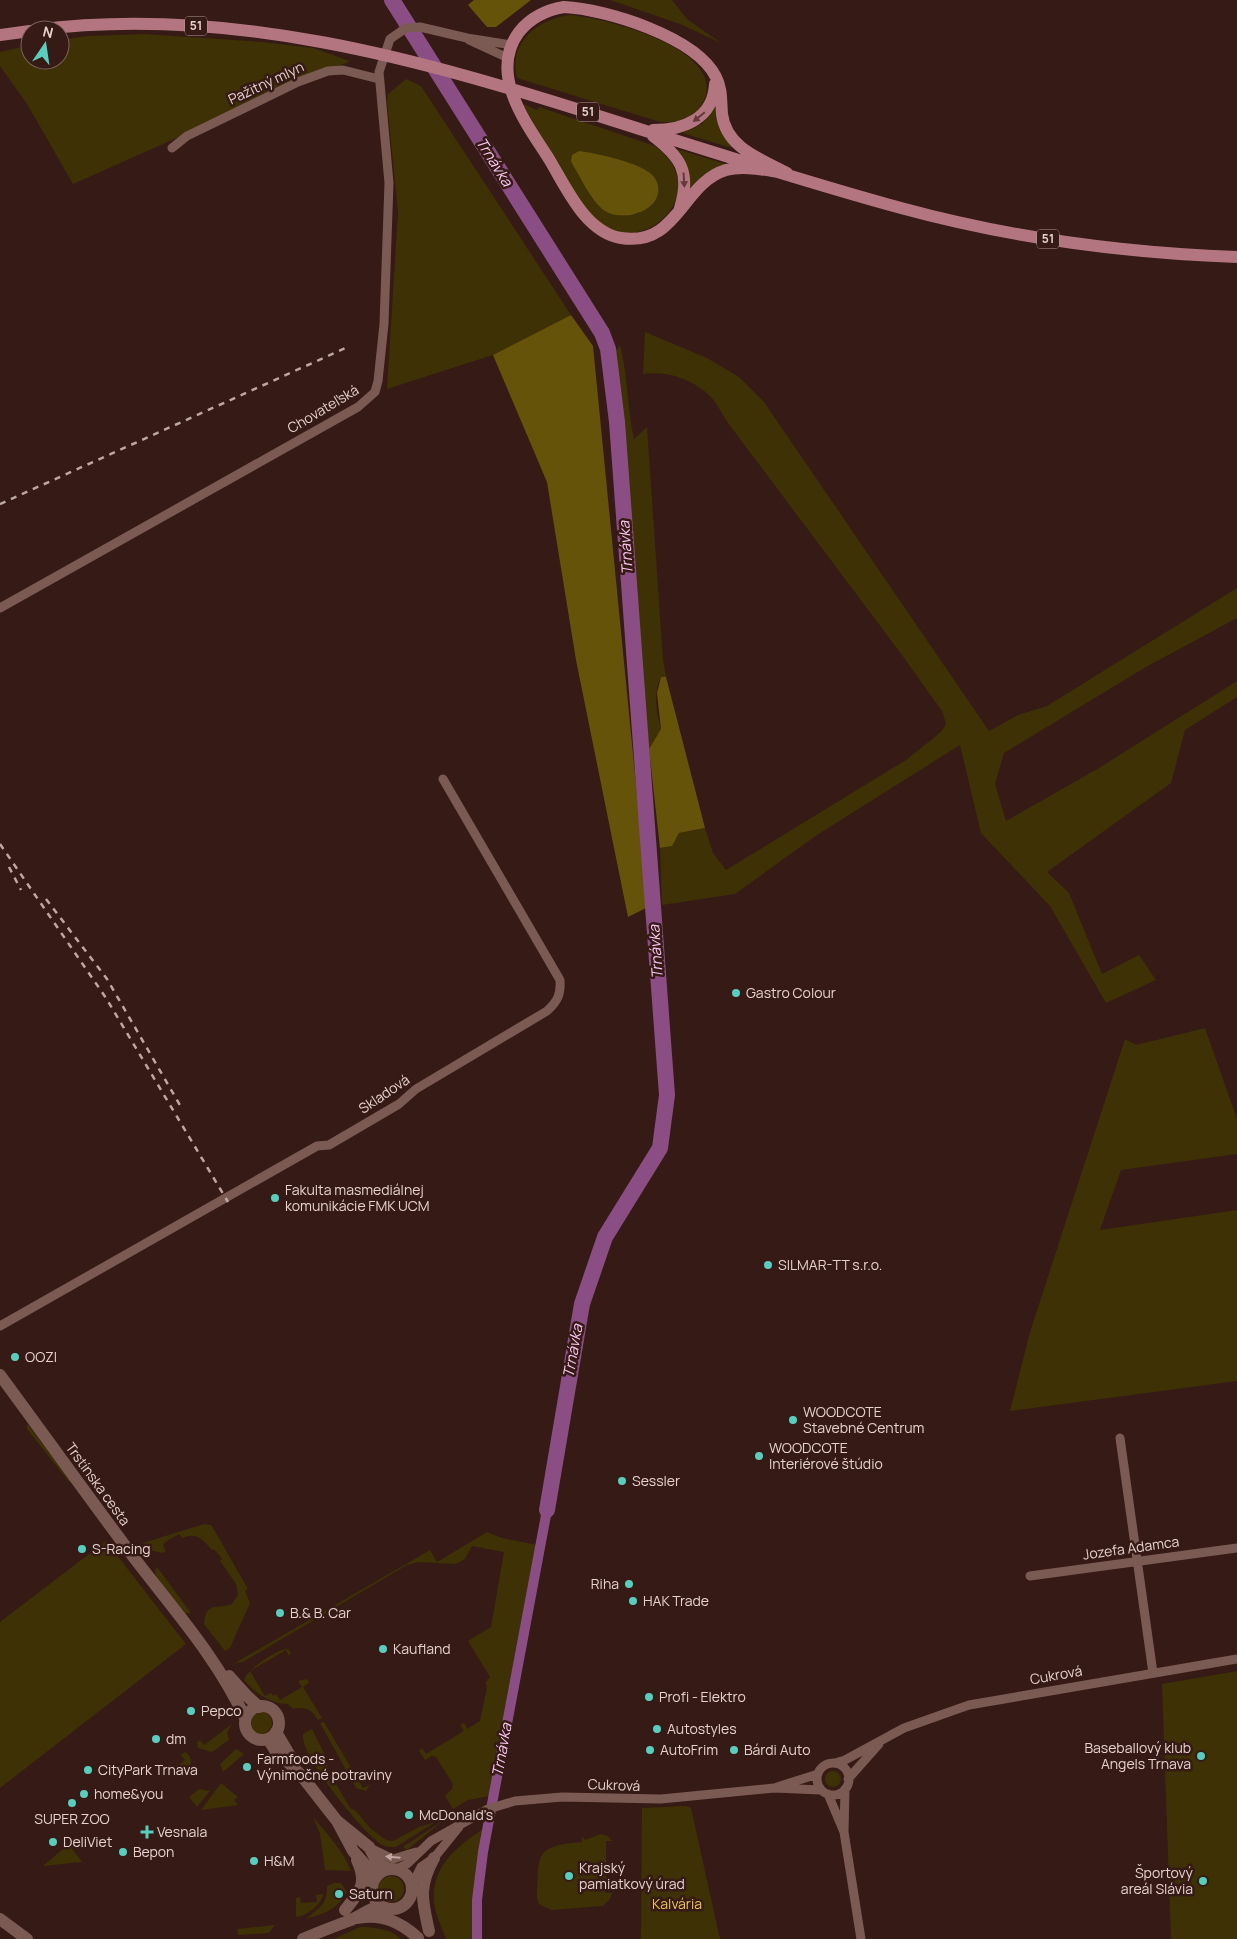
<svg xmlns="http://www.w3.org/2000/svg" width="1237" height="1939" viewBox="0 0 1237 1939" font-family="Manrope,sans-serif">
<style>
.green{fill:#3d3105;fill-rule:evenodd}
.forest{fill:#66530a}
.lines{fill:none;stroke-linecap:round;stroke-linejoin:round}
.canal{stroke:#8b4e84;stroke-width:10}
.river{stroke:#8b4e84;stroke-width:16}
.street{stroke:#7b5a53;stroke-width:9}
.secondary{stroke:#7b5a53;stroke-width:12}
.primary{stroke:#b37681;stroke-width:12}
.rail{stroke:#bda7a3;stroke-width:2.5;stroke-dasharray:6 6;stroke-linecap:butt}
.oneway{fill:#623a3b}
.oneway2{fill:#c0a7a2}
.poi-dot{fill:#59cebf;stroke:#361a15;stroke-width:2}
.labels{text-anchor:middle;stroke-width:5;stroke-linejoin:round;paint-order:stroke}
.shield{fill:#361a15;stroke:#b09a96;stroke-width:1}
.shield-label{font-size:12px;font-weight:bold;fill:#e5d1cd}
.street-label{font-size:14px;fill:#e5d1cd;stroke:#361a15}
.poi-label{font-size:14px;fill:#e5d1cd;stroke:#361a15;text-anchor:start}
.park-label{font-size:14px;fill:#ebc852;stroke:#361a15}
.water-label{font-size:15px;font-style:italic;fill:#fcc7f5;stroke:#361a15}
</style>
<rect width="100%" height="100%" fill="#361a15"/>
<!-- green -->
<path class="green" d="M610,0H672L687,19L721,43L680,24Z
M570,15C607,18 733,51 702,104C693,120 677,123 660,122L517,78C508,42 538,19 570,15Z
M144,34L262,42L313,48L350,61L73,184L27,104L0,66V52L30,45V60H60V40L87,36Z
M406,79L421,86L571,315L493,355L387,389L398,212L387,102L388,94Z
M523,104L537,110L539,107L655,146C714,189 648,256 602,225C577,208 540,134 523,104ZM574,167L658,192L651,205L639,213L623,216L605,211Z
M715,105L719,129L732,148L682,133L702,124Z
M676,149L729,165L702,176L689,192Z
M645,332L707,358L739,377L764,402L989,731L1018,715L1047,706L1237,588V618L1146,667L1004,753L995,784L1006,821L1099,768L1237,681V697L1185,730L1171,783L1047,872L1069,893L1102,974L1139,955L1156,980L1106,1003L1050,906L981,833L960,745L817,835L735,894L662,905L660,848L671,846L679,833L705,828L713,853L726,870L906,760L941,732L946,724L942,711L899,651L728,423C722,414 716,401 708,394C690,378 666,371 643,374Z
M620,345C628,376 627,408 634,439L647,427L663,660L666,677H661C653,692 656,713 661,729L649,749L626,446L615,352Z
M1205,1028L1237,1119V1154L1121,1170L1100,1230L1237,1210V1381L1010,1411L1030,1332L1125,1039L1136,1045Z
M27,1423L71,1482L70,1483L27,1429Z
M204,1524L211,1525L216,1533L248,1589L245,1591L250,1603L230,1648L225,1651L204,1624C206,1600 218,1610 232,1604L238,1595L236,1584L220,1561L222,1559L214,1549L212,1550C202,1539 197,1532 182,1538L179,1534L165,1542L163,1546L166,1551L163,1553L148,1550L143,1543Z
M487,1532L502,1538L537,1545L490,1796L468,1800L453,1809L445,1796L452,1789L453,1784L436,1757L432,1756L425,1760L419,1751L422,1748L426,1754L464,1731L460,1725L464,1723L467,1729L480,1721L487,1687L485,1683L490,1677L468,1641L491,1627L504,1552L472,1546L465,1559L456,1564L418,1562L407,1565L243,1662L235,1663L430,1550L437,1562Z
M106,1541L186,1644L0,1788V1622Z
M157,1567L191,1613H185L156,1576L155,1570Z
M288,1649L291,1653L289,1656L286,1650L250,1671L265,1696L271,1693L273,1696L276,1694L280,1700L302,1687L298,1681L307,1679L309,1683L303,1687L322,1718L318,1720C311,1709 306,1706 293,1709L288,1704C271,1704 255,1693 244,1680C247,1669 277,1649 288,1649Z
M1237,1671V1939H1171L1162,1684Z
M250 1723a11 11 0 1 1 22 0a11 11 0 1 1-22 0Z
M324,1722L363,1788L370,1785L366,1791L356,1788L320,1723Z
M232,1724L227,1732L229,1740L212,1752L198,1748L197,1742L200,1740L204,1745Z
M312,1729L325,1755L329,1772L350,1808L356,1811L370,1828L386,1840L393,1841L419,1827L435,1822L396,1847C391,1847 386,1847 381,1844C362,1832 299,1754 303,1734Z
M236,1749L244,1754L223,1772L220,1764Z
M185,1752C194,1757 192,1769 185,1775L178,1766L185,1760L181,1755Z
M825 1779a8 8 0 1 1 16 0a8 8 0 1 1-16 0Z
M221,1783L238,1797L234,1800L238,1805L201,1810Z
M199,1789L210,1791L197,1807L189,1797Z
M686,1806L691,1808L720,1939H641L642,1808Z
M313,1817C327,1834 343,1850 351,1871L325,1870L320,1834Z
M444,1820L407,1850L404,1848V1846Z
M484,1828L474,1893L475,1939H446C442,1928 435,1914 434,1902C431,1866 457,1847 484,1828Z
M601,1834L608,1836L612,1841H606V1893H612L610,1899L603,1906L551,1910L539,1904L537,1899C539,1855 533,1846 582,1842V1836L585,1840Z
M70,1846L82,1862L43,1866L64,1848L66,1849Z
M378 1889a13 13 0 1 1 26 0a13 13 0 1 1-26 0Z
M334,1883H341L347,1892C338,1909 324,1914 306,1919C320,1907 327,1905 327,1886Z
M323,1894C322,1905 306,1916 296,1917V1898L300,1897L301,1903L317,1902L316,1895Z
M275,1925L269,1933L238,1935L237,1929Z
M360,1927C372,1927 392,1929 401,1939H333Z"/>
<!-- forest -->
<path class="forest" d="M474,0H531L496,27H487L468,5Z
M579,151C595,153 650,164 656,180C669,208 625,224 605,211C592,202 582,180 574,167L571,161L572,155Z
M571,315L593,346L648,907L628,917L576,660L547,482L493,355Z
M661,677H666L705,828L679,833L672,846L660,848L649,749L661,729L657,693Z"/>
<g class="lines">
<!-- canal -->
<path class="canal" d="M477,1939V1900L483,1852L547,1510"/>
<!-- river -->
<path class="river" d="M392,0L602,333L608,349L617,422L667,1095L660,1148L605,1237L582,1304L547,1510"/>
<!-- street -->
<path class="street" d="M469,40L508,58
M172,148L187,136L298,82L328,71L343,70L379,79
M0,608L358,407L375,392L378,381L384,324L389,183L379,72L390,39L406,28L420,27L467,38L512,45
M0,1326L317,1146L329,1145L399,1104L416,1089L547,1011C558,1001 561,994 560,980L443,779
M1120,1438L1153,1673
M1030,1576L1237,1548
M835,1763L845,1760L904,1728L969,1705L1237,1659
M817 1779a16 16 0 1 1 32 0a16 16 0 1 1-32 0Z
M848,1779L879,1744
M777,1787L818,1774
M845,1789L844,1832L861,1939
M828,1794L844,1832
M370,1848L393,1859L416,1852
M396,1869L407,1864L431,1841L488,1809L515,1801L562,1797L661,1799L774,1788L821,1790
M412,1885L421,1867L434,1858L459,1827"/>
<!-- secondary -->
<path class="secondary" d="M0,1375C45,1436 89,1498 135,1559C174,1610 218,1659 245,1718
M229,1676L247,1696L259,1707
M245 1723a17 17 0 1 1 34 0a17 17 0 1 1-34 0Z
M276,1732L295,1764
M268,1739L275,1750L301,1775L337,1821L353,1851L370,1870L374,1880
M337,1821L369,1847L378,1863L389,1869
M372 1889a20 20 0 1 1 40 0a20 20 0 1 1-40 0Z
M345,1910C360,1891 368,1884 357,1860
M358,1918C381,1913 402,1923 418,1938
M0,1919L27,1939
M429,1931C422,1900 418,1887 434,1858
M303,1939C319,1932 335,1926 351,1920C362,1915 368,1909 380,1906"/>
<!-- primary -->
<path class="primary" d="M564,7C606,9 696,37 716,77C722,88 721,102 722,114C726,148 761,159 787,173C768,171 745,165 726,170C682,183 678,247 621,238C585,232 566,187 549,159C526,123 488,74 519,32C531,17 546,10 564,7Z
M35,30C231,5 420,59 605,118C703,149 802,181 901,208C1011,238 1124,253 1237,257
M0,35L30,31
M653,130C685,130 713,118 715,84
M653,136C681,157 691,173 680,208"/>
<!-- rail -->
<path class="rail" d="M0,504L350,346
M0,844L106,998L228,1202
M9,867L21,890
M46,899L107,979L181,1107"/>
</g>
<!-- one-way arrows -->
<defs><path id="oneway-solid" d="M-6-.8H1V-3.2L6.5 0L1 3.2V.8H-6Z" transform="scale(1.25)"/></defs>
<g class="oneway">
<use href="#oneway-solid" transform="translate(699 117) rotate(141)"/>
<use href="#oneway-solid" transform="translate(684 180) rotate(86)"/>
</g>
<use class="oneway2" href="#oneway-solid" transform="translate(393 1857) rotate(-175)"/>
<!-- markers -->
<g class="poi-dot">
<circle cx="736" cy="993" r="5"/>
<circle cx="275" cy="1198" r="5"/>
<circle cx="768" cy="1265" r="5"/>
<circle cx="15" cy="1357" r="5"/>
<circle cx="793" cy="1420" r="5"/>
<circle cx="759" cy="1456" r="5"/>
<circle cx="622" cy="1481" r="5"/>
<circle cx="82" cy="1549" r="5"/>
<circle cx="629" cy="1584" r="5"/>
<circle cx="633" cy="1601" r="5"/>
<circle cx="280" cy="1613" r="5"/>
<circle cx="383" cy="1649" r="5"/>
<circle cx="649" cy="1697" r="5"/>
<circle cx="191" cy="1711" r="5"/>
<circle cx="657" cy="1729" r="5"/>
<circle cx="156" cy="1739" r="5"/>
<circle cx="650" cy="1750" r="5"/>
<circle cx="734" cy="1750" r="5"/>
<circle cx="1201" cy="1756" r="5"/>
<circle cx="247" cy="1767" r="5"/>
<circle cx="88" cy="1770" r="5"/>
<circle cx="84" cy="1794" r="5"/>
<circle cx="72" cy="1803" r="5"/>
<circle cx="409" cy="1815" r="5"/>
<path d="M144.5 1824.5h5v5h5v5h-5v5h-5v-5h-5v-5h5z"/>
<circle cx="53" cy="1842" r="5"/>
<circle cx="123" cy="1852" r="5"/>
<circle cx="254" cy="1861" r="5"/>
<circle cx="569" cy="1876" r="5"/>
<circle cx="1203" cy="1881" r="5"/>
<circle cx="339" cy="1894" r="5"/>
</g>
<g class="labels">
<!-- shield labels -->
<g class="shield">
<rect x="185" y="16.5" width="22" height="19" rx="4"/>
<rect x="577" y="102.5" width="22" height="19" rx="4"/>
<rect x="1037" y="229.5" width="22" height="19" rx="4"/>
</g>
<g class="shield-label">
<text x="196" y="30">51</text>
<text x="588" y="116">51</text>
<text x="1048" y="243">51</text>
</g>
<!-- street labels -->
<g class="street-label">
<text transform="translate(266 83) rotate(-25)" y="5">Pažitný mlyn</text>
<text transform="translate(323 409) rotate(-31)" y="5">Chovateľská</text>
<text transform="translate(384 1094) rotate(-34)" y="5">Skladová</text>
<text transform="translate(98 1484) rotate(54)" y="5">Trstínska cesta</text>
<text transform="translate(1131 1548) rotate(-8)" y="5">Jozefa Adamca</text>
<text transform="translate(1056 1675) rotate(-10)" y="5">Cukrová</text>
<text transform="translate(614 1785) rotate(2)" y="5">Cukrová</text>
</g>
<!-- poi labels -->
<g class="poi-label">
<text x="746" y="998">Gastro Colour</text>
<text x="285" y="1195">Fakulta masmediálnej<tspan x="285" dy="16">komunikácie FMK UCM</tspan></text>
<text x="778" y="1270">SILMAR-TT s.r.o.</text>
<text x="25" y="1362">OOZI</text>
<text x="803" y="1417">WOODCOTE<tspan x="803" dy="16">Stavebné Centrum</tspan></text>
<text x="769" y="1453">WOODCOTE<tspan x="769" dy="16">Interiérové štúdio</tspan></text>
<text x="632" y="1486">Sessler</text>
<text x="92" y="1554">S-Racing</text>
<text x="619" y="1589" text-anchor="end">Riha</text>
<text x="643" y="1606">HAK Trade</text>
<text x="290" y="1618">B.&amp; B. Car</text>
<text x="393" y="1654">Kaufland</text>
<text x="659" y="1702">Profi - Elektro</text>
<text x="201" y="1716">Pepco</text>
<text x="667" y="1734">Autostyles</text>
<text x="166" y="1744">dm</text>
<text x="1191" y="1753" text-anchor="end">Baseballový klub<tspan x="1191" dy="16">Angels Trnava</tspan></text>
<text x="660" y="1755">AutoFrim</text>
<text x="744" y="1755">Bárdi Auto</text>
<text x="257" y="1764">Farmfoods -<tspan x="257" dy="16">Výnimočné potraviny</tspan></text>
<text x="98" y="1775">CityPark Trnava</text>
<text x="94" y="1799">home&amp;you</text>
<text x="419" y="1820">McDonald's</text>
<text x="72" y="1824" text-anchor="middle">SUPER ZOO</text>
<text x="157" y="1837">Vesnala</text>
<text x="63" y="1847">DeliViet</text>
<text x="133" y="1857">Bepon</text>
<text x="264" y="1866">H&amp;M</text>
<text x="579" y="1873">Krajský<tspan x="579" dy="16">pamiatkový úrad</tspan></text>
<text x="1193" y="1878" text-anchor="end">Športový<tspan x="1193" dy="16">areál Slávia</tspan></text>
<text x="349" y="1899">Saturn</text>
</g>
<!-- park labels -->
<g class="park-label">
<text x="677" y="1909">Kalvária</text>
</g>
<!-- water labels -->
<g class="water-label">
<text transform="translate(494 162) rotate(58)" y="5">Trnávka</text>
<text transform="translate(626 548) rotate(-94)" y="5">Trnávka</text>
<text transform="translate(656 952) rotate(-94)" y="5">Trnávka</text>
<text transform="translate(573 1351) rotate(-80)" y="5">Trnávka</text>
<text transform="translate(502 1750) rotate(-80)" y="5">Trnávka</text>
</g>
</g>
<!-- north arrow -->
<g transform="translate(45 45) rotate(13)"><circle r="24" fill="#361a15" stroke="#7c635f"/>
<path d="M0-4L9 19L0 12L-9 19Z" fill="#59cebf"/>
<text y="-8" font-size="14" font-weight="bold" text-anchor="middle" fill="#e5d1cd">N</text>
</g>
</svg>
